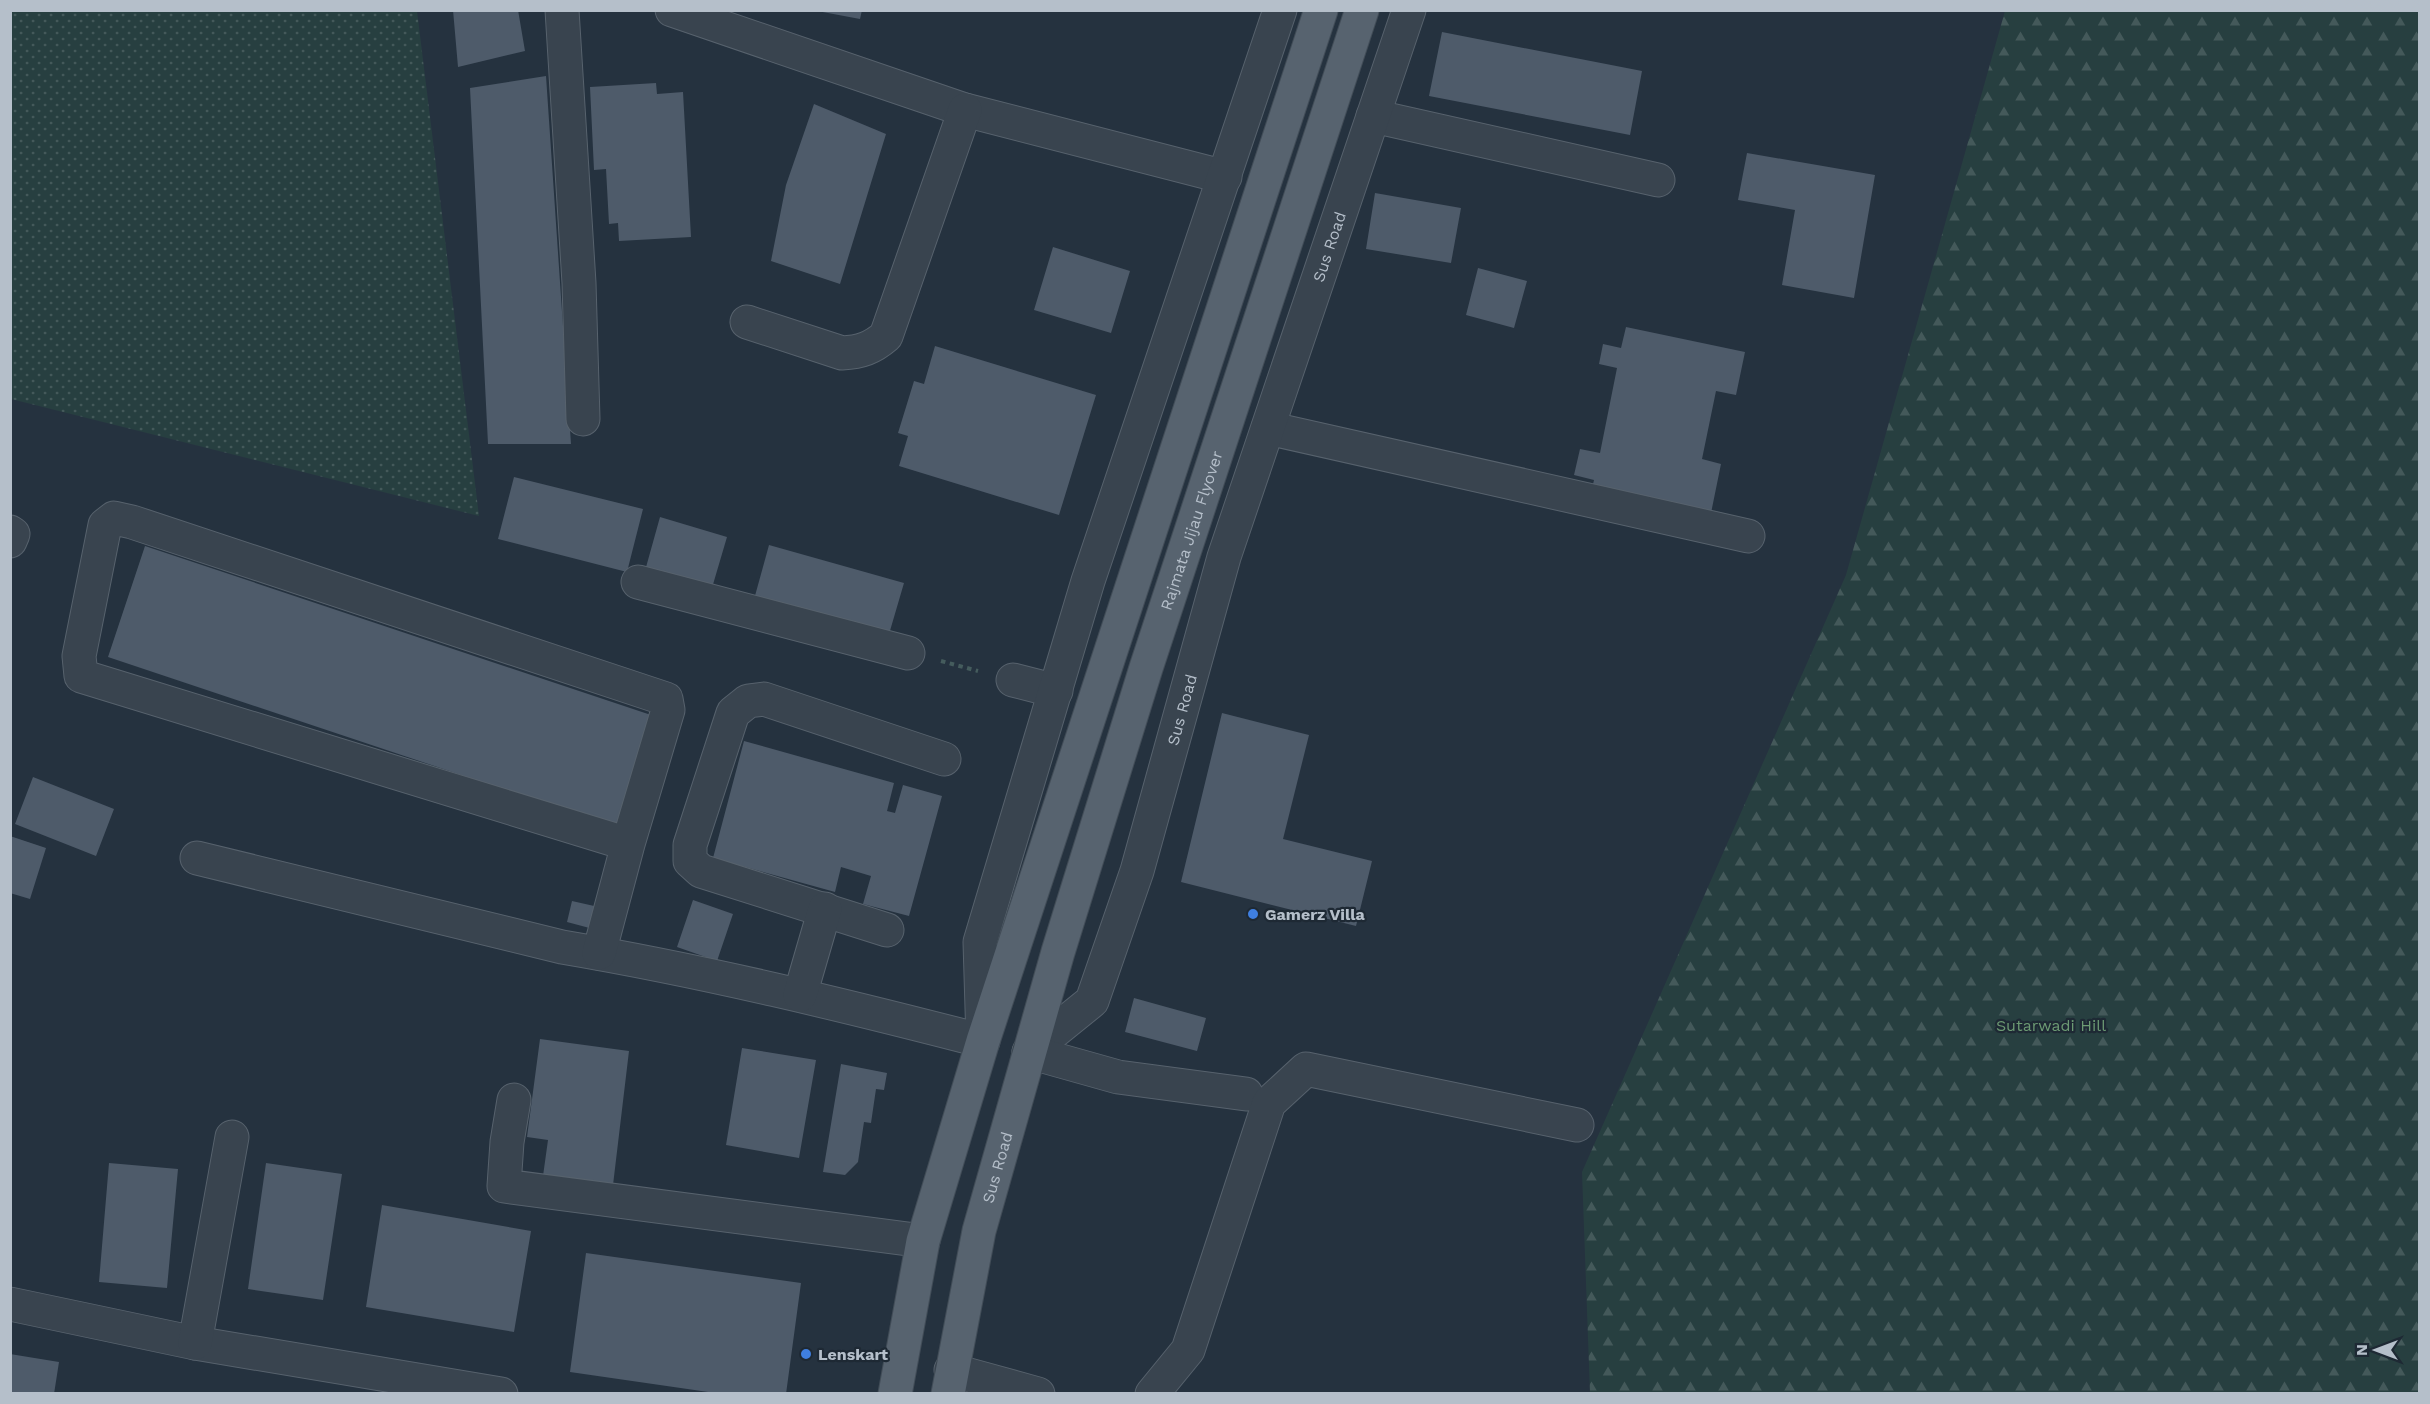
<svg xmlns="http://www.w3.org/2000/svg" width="2430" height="1404" viewBox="0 0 2430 1404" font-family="'Work Sans',sans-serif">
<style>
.grass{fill:url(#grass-dots)}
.forest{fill:url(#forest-firs)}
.building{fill:#4e5b6a}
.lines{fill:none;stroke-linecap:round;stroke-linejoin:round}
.minor-casing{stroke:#57626d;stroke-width:35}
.major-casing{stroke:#424d58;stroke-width:35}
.path{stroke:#455c5d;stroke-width:4;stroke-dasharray:4.5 4.5;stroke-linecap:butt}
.minor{stroke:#39444f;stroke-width:33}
.major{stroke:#57636f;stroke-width:33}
.shop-dot{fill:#3f7fe0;stroke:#1e2934;stroke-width:2}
.labels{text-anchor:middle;stroke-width:4.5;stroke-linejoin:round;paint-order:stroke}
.street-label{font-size:16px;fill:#b5bfca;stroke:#1e2934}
.poi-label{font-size:16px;font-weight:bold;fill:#b5bfca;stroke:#1e2934;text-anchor:start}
.park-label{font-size:16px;fill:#6c9a73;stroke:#1e2934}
</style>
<defs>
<pattern id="grass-dots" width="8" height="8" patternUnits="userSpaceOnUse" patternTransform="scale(1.5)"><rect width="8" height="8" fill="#273f40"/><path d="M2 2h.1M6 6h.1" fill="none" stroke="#44595a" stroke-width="1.8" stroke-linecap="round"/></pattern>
<pattern id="forest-firs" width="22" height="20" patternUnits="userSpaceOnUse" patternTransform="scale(1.5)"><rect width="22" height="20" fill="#273f40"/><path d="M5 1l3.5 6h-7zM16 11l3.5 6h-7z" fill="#44595a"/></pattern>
</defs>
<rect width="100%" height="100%" fill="#25323f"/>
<!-- grass -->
<path class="grass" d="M11,10L417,11L479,516L11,399Z"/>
<!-- forest -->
<path class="forest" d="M2005,11H2419V1393H1590L1582,1172L1846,575Z"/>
<!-- building -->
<path class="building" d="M453,10H518L525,51L458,67Z
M812,10H862L860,19Z
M1442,32L1642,71L1630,135L1429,96Z
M546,76L571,444H488L470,88Z
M656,83L657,94L683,92L691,237L619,241L618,223L609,224L606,169L594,170L590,87Z
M814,104L886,134L840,284L771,261L786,185Z
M1747,153L1875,175L1854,298L1782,285L1795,210L1738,200Z
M1375,193L1461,208L1451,263L1366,249Z
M1053,247L1130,271L1111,333L1034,310Z
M1478,268L1527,281L1514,328L1466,315Z
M1626,327L1745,352L1736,395L1716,391L1702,459L1721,464L1710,518L1591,493L1594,480L1574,475L1580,449L1600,453L1617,368L1599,364L1603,344L1621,348Z
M935,346L1096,395L1059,515L899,466L908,436L898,433L914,381L924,384Z
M514,477L643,509L627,572L498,539Z
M660,517L727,537L709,598L643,578Z
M769,545L904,583L887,641L753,603Z
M145,546L654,716L617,827L108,657Z
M1222,713L1309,735L1283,839L1372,861L1356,926L1181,882Z
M744,741L894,783L887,811L895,813L903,785L942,796L909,916L863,904L871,876L841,867L835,892L713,858Z
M33,777L114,809L96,856L15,824Z
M10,836L46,848L30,899L10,893Z
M693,900L733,914L717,961L677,947Z
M572,901L603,908L597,930L567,922Z
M1134,998L1206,1018L1197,1051L1125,1032Z
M540,1039L629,1051L613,1185L543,1176L548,1140L527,1137Z
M742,1048L816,1060L799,1158L726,1145Z
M841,1064L887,1073L884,1090L876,1089L871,1123L864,1122L858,1162L845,1175L823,1172Z
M109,1163L178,1169L167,1288L99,1282Z
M266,1163L342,1174L323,1300L248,1289Z
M382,1205L531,1231L514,1332L366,1307Z
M586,1253L801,1283L786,1394H722L570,1372Z
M10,1354L59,1362L54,1394H10Z"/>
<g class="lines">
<defs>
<g id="minor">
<path d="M562,10L579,283L583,419"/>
<path d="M672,10L965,110L1225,177"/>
<path d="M1373,116L1658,180"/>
<path d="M747,322L842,353C861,352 872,348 886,336L965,110"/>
<path d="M1268,428L1748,536"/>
<path d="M10,532L13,534L10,541"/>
<path d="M638,582L908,653"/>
<path d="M1013,680L1056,691"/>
<path d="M197,858L562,947C704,971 844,1005 983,1041L980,942L1088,581L1280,10"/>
<path d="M887,930L701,871L690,861V845L733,713L748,701L764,699L944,759"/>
<path d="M599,953L628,844L81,676L79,656L105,525L114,518L132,522L666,699L668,710L628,844"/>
<path d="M800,995L825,909"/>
<path id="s1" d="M1029,1052L1092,1001L1137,871L1224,557L1409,10"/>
<path d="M1029,1052L1118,1077L1246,1094"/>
<path d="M514,1100L507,1142L504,1186L923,1241"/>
<path d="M10,1304L195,1343L501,1394"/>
<path d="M195,1343L232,1137"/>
<path d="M951,1370L1038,1394"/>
<path d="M1152,1394L1188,1350L1269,1103L1306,1069L1577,1125"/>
</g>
<g id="major">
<path d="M895,1394L923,1241L983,1041L1321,10"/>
<path id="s2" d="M948,1394L979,1231L1058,952L1146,668L1362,10"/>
</g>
</defs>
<!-- minor casing -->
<use href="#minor" class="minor-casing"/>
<!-- major casing -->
<use href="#major" class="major-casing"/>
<!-- path -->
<path class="path" d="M941,661L978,671"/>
<!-- minor -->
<use href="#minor" class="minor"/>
<!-- major -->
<use href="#major" class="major"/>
</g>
<!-- markers -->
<g class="shop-dot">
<circle cx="1253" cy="914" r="6"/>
<circle cx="806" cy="1354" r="6"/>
</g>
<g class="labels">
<!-- street labels -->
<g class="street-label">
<text dy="6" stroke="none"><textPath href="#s1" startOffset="872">Sus Road</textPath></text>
<text dy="6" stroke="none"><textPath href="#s2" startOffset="898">Rajmata Jijau Flyover</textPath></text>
<text dy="6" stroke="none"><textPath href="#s1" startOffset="386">Sus Road</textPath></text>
<text dy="6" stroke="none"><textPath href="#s2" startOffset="232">Sus Road</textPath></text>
</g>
<!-- poi labels -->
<g class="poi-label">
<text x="1265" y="920">Gamerz Villa</text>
<text x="818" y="1360">Lenskart</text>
</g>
<!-- park labels -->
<g class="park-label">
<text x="2051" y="1031">Sutarwadi Hill</text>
</g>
</g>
<!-- border -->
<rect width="2430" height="1404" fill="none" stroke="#b5bfca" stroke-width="24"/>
<!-- north arrow -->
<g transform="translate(2376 1350) rotate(270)" stroke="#1e2934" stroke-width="4.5" paint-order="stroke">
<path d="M0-4.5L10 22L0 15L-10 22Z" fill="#b5bfca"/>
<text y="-9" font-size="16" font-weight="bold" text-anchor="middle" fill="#b5bfca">N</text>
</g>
</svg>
